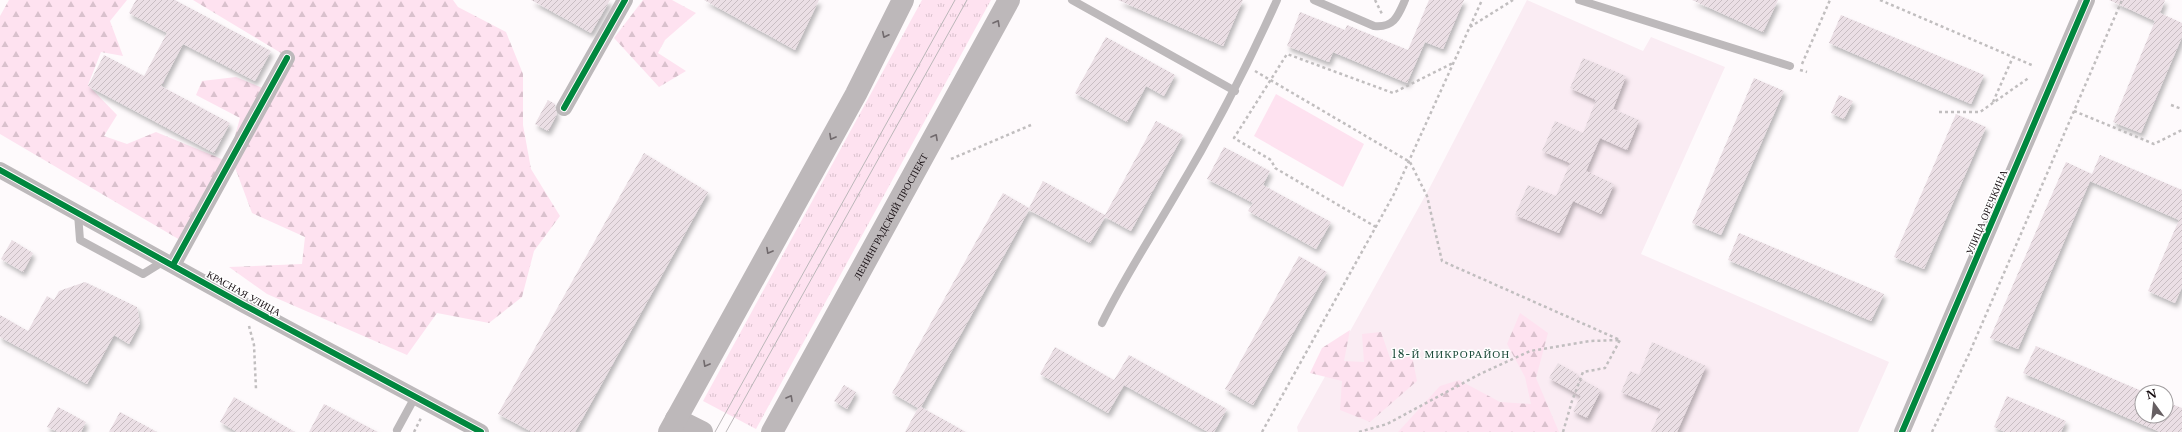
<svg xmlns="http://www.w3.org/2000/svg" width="2182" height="432" viewBox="0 0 2182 432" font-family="'Libre Baskerville',serif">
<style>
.built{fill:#faecf3}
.grass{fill:url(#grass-tufts)}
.forest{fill:url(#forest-firs)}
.park{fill:#fee2f0}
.building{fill:url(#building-hatch);filter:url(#shadow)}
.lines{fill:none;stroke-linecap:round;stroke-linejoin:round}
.path{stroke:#c1bebf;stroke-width:2.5;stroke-dasharray:3 3;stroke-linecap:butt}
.lane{stroke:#bdb9bb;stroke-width:8}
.street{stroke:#bdb9bb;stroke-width:16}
.secondary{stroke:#bdb8ba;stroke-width:22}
.tram{stroke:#bbb7b9;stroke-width:1}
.cycleway-casing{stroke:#fff;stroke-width:8}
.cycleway{stroke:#00873e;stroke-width:6}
.oneway{stroke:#716a6d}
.labels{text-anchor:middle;stroke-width:3;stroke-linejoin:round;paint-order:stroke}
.street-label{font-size:10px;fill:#140b0f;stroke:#fff}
.neighbourhood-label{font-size:11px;letter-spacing:1px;fill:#1b4a39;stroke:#fff}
</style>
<defs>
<pattern id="grass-tufts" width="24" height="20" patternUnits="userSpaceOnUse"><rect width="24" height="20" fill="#fee2f0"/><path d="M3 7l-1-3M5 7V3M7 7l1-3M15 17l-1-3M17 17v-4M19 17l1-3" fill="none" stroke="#d9c1cd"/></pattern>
<pattern id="forest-firs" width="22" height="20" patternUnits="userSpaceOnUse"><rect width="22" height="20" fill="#fee2f0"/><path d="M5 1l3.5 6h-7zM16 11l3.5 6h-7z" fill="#d9c1cd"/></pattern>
<pattern id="building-hatch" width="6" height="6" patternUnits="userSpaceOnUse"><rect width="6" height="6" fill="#ebdfe5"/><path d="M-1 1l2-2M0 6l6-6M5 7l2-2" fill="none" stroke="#c9bec3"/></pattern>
<filter id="shadow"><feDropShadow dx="2.5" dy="4.5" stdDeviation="2" flood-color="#0004"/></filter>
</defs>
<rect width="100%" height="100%" fill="#fefafc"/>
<!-- built -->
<path class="built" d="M1527,0L1643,51L1651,37L1725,67L1641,254L1889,362L1858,432H1298L1297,427L1430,187Z"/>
<!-- grass -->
<path class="grass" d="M922,0H991L756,429L703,401Z"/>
<!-- forest -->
<path class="forest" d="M9,0H127L110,21L123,56L101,52L88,85L117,115L104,136L127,144L156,132L224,160L180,240L0,134V16Z
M193,0H453L458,7L506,32L523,74V125L531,169L560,216L534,251L522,297L489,323L437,313L407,355L267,294L229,267L302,264L305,237L252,213L230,154L240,118L196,95L202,81L236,77L265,89L281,53Z
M643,0H672L696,13L665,40L658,53L686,71L659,87L614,38Z
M1520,313L1548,333L1536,378L1559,432H1398L1440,386L1459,380L1500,402L1531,404L1525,377L1507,344Z
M1350,330L1344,361L1364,362L1362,334L1381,332L1391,361L1412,356L1417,381L1370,422L1340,410L1342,381L1310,373L1322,348Z"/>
<!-- park -->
<path class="park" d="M1276,94L1364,144L1343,187L1254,136Z"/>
<!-- building -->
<path class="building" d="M136,0H175L271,51L255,81L183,44L161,86L230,123L214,153L88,86L104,55L144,76L167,33L129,13Z
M531,0H610L591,33Z
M704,0H819L795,50Z
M1118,0H1243L1223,46Z
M1429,0H1464L1443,49L1425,42L1407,83L1333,52L1329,62L1287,46L1300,12L1345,30L1347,25L1408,50Z
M1692,0H1778L1763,32Z
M2109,0H2165L2160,13L2182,23V37L2141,133L2113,122L2155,21Z
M1841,15L1984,75L1971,104L1829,43Z
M1106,37L1175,75L1164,96L1146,86L1127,122L1075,93Z
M1583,58L1626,76L1613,109L1639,120L1627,150L1600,138L1586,171L1614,184L1601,214L1573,201L1559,233L1515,215L1528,185L1556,196L1570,163L1542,151L1555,121L1583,133L1596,100L1570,88Z
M1754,78L1784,91L1721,235L1692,223Z
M1839,95L1853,101L1844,119L1831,113Z
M548,100L555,104V108L557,114L548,131L535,124Z
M1956,114L1986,127L1924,269L1894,257Z
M1156,121L1183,135L1131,231L1105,217L1090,243L1029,210L921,407L966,432H905L918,408L892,393L1003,193L1029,208L1043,181L1105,215Z
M1224,147L1270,171L1263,185L1331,222L1316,249L1248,211L1253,203L1207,179Z
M644,153L708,192L575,432H532L498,414Z
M2100,155L2182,190V287L2175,303L2148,291L2179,220L2090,181L2018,349L1990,338L2066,162L2092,174Z
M1739,233L1884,294L1871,321L1728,260Z
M12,240L33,253L23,272L1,259Z
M1299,256L1327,272L1253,405L1225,389Z
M85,282L137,307L140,323L129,344L114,335L87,384L0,337V315L28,331L47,296L54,300L59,291Z
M1652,342L1706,366L1677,432H1651L1661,409L1621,392L1630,371L1639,375Z
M2036,346L2144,392H2142V416H2166V402L2182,408V432H2160L2023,373Z
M1055,347L1114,380L1129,355L1227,409L1214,432H1208L1124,385L1108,413L1040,374Z
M1558,363L1577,374L1576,376L1601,390L1587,418L1573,411L1581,396L1549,378Z
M844,385L856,392L847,409L834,401Z
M2007,396L2066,421L2061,432H2005L1994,427Z
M234,397L295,432H237L220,422Z
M324,404L378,432H309Z
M58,407L86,422L81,432H58L47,427Z
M120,412L157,432H109Z"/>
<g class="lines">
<!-- path -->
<path class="path" d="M1375,0L1382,14
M1880,0L2034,66
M1470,27L1513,0
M1802,64L1830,0
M1800,70L1807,72
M1255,71L1410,162L1427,196L1442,261L1620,340
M1993,102L2013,57
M2171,105L2182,109
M2074,111L2154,144L2182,130
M1939,112H1980L2030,77
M951,159L1031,125
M1376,227L1275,168L1271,160L1234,138L1287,54L1393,93L1453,63
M249,326L254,345L256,389
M414,432L421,418
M1262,432L1394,194L1482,0
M1359,432L1387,424L1480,374L1530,351L1590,341L1620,340
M1563,432L1572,401L1583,372L1605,368L1620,340
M1932,432L1969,354L2122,0"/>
<!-- lane -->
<path class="lane" d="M1072,0L1235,91
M1314,0L1374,26C1394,28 1398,16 1405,0
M1579,0L1790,66
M78,214L80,240L143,274L164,261
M1102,323C1124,278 1151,237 1176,194C1214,131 1247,67 1277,0
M397,430L415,397"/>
<!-- street -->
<path class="street" d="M564,108L625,0
M0,170L244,305L481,432
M173,265L287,58
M1902,432L2087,0"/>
<!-- secondary -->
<g class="secondary">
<path d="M676,419L702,432"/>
<path d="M669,432L856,94L903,0"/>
<path id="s1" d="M772,432L1009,0"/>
</g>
<!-- tram -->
<path class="tram" d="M715,432L955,0
M726,432L967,0"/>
<defs>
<path id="cycleway" d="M564,108L625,0
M0,170L244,305L481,432
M173,265L287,58
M1902,432L2087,0"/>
</defs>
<!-- cycleway casing -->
<use href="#cycleway" class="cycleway-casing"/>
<!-- cycleway -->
<use href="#cycleway" class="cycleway"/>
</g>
<!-- one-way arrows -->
<defs><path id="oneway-chevron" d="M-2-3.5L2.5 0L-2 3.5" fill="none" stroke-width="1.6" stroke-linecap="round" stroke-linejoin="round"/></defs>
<g class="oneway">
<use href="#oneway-chevron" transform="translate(997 23) rotate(-61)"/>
<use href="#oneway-chevron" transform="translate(885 35) rotate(116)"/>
<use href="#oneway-chevron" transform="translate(832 137) rotate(119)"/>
<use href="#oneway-chevron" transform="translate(935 137) rotate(-61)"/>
<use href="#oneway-chevron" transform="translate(769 251) rotate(119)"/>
<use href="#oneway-chevron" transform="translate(706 364) rotate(119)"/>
<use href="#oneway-chevron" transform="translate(790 398) rotate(-61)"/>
</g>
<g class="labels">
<!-- street labels -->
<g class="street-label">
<text transform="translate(1986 212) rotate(-67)" y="4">УЛИЦА ОРЕЧКИНА</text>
<text dy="4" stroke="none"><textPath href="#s1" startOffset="246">ЛЕНИНГРАДСКИЙ ПРОСПЕКТ</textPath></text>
<text transform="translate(244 293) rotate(29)" y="4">КРАСНАЯ УЛИЦА</text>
</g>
<!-- neighbourhood labels -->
<g class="neighbourhood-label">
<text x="1451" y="358">18-Й МИКРОРАЙОН</text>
</g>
</g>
<!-- north arrow -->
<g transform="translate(2154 404) rotate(345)"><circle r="19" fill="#ffffff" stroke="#a19d9f"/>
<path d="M0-3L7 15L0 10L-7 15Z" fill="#665f62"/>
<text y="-6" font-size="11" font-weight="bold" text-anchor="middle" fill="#140b0f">N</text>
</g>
</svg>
